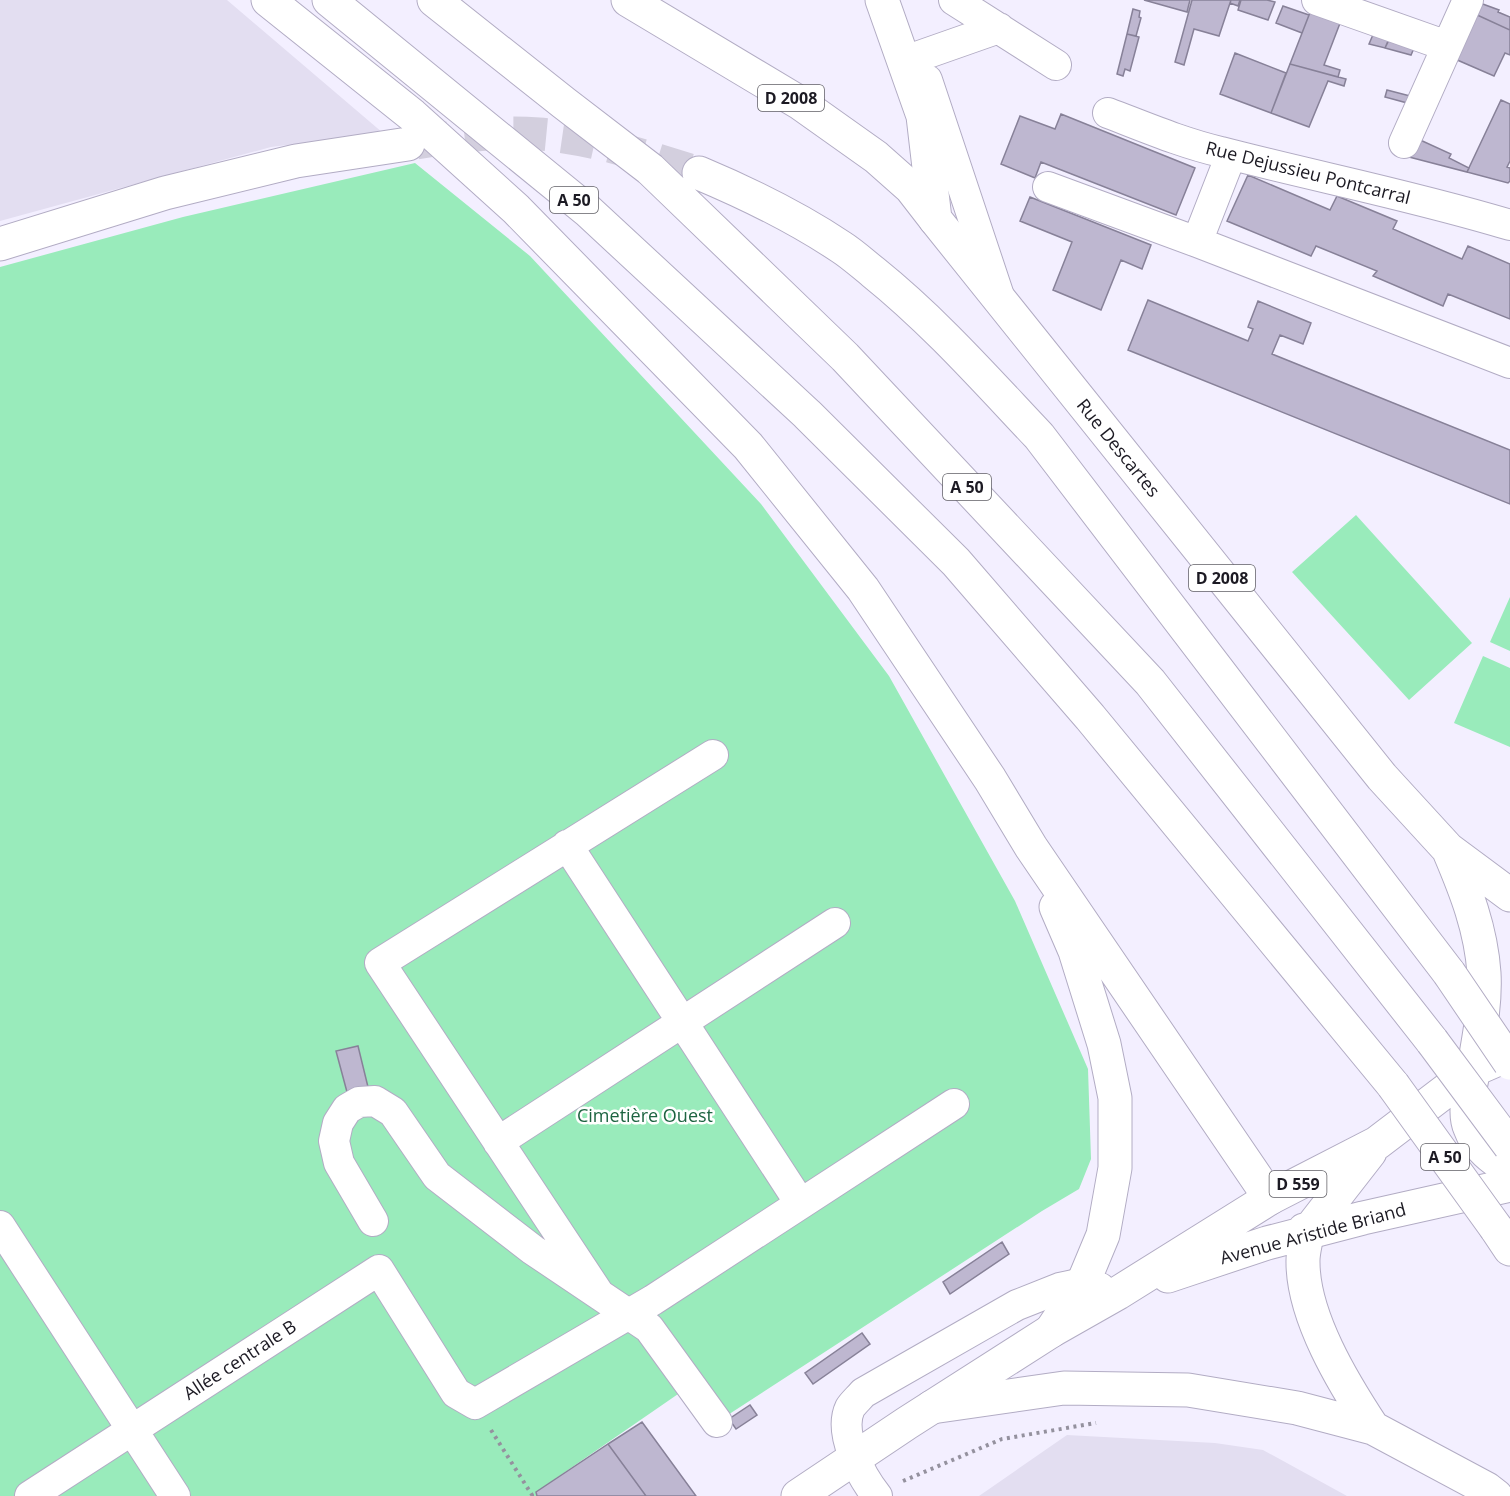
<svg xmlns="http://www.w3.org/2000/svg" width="1510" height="1496" viewBox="0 0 1510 1496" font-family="'Open Sans',sans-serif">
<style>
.built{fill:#e3def1}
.green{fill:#99ebbb}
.building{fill:#beb7d0;stroke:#878198;stroke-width:1.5}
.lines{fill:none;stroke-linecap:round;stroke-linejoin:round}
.highway-tunnel{stroke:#d3cfde;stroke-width:33;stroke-dasharray:33 16;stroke-linecap:butt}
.minor-casing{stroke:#b2acc4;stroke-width:32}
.major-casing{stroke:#b2acc4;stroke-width:35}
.highway-casing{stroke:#b2acc4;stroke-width:35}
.path{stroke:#94919e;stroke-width:4;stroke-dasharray:3 4.5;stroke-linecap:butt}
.minor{stroke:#fff;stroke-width:30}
.major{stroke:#fff;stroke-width:33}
.highway{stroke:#fff;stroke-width:33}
.highway-bridge-casing{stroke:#b2acc4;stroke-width:35;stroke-linecap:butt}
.highway-bridge{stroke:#fff;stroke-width:33}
.labels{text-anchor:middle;stroke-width:5;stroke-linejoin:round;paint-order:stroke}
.shield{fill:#fff;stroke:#605f65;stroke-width:1.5}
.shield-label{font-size:16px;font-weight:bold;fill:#1c1a23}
.street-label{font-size:18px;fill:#1c1a23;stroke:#fff}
.park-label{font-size:18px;fill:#1d6441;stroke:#fff}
</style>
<rect width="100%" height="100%" fill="#f3efff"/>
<!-- built -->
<path class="built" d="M0,0H227L383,133L271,147L0,221Z
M1067,1435L1215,1443L1263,1450L1347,1496H979Z"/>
<!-- green -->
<path class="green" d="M415,163L530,256L761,504L889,676L1015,901L1088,1069L1091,1159L1079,1189L1042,1211L717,1422L681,1392L536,1492L537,1496H0V267L183,217Z
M1356,515L1472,643L1409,700L1292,572Z
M1510,597V651L1490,642Z
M1483,656L1510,668V747L1454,723Z"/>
<!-- building -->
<path class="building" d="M1144,0H1190L1187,12Z
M1192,0H1231L1219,36L1194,29L1184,65L1175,62Z
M1231,0H1240L1238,6L1230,3Z
M1241,0H1267L1275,2L1268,20L1238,10Z
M1480,3L1499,10L1498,12L1510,17V30L1475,14Z
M1283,6L1309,15L1302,33L1276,23Z
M1133,9L1140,11L1139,17L1141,18L1136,36L1127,34Z
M1311,10L1342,18L1324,65L1340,70L1338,77L1290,64Z
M1475,14L1510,30V55L1505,53L1494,76L1455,59Z
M1375,30L1392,34L1385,48L1369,44Z
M1392,32L1418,39L1411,55L1385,48Z
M1127,34L1139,37L1130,71L1125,69L1123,76L1117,74Z
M1235,53L1286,73L1271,113L1220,94Z
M1290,64L1346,79L1344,86L1328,81L1309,127L1271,113Z
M1387,90L1414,97L1411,104L1385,97Z
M1501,100L1510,104V161L1507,167L1510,168V181L1508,183L1467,172Z
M1061,114L1195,168L1176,215L1041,162L1035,178L1001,164L1020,116L1055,129Z
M1418,139L1451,154L1449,158L1469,168L1467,172L1409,157Z
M1248,175L1330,210L1337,196L1397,221L1393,229L1462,259L1468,246L1510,264V319L1448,294L1443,306L1373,276L1377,271L1316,246L1311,256L1227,221Z
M1030,197L1151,245L1142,269L1121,260L1101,310L1053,290L1072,242L1020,221Z
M1148,300L1248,341L1253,329L1248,327L1258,301L1311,323L1303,344L1280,335L1272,354L1510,450V504L1128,350Z
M358,1046L368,1087L347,1092L336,1051Z
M1002,1242L1009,1254L950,1294L943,1282Z
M862,1333L870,1344L813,1384L805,1373Z
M750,1405L757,1415L736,1429L729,1419Z
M642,1422L696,1496H646L608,1444Z
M608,1444L646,1496H537L536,1492Z"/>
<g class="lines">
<!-- highway-tunnel -->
<path class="highway-tunnel" d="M416,143C456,136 498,131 539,134C594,138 647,157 699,173"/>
<defs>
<path id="minor" d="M954,0L1056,65
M1317,0L1447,46
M905,61L999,28
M927,80L998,293
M1108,113C1145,127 1182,143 1221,152C1317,177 1415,196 1510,225
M1404,143L1468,0
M1048,187L1197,242L1510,363
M1197,242L1231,155
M567,845L800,1203
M498,1142L835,923
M373,1221L339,1163L334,1141L338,1123L347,1109L359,1102L375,1101L393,1112L437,1176L533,1250L649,1328L717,1422
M0,1226L175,1496
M599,1294L380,963L713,755
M30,1496L379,1270L456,1393L475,1404L653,1300L954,1104
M877,1496C861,1476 838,1433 850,1408C853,1403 859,1398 863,1393L1017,1305L1060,1288L1083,1283L1100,1288"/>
<path id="major" d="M882,0L923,116L935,219L1382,777L1448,849L1510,895
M1449,851C1466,891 1481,929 1484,973C1486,1006 1478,1041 1473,1073C1470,1090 1463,1112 1470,1128C1477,1148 1493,1159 1510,1170
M1304,1230L1307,1233L1370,1152
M1168,1276L1267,1243L1363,1218L1510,1185
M798,1496L907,1423L1051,1331L1118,1293L1270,1198L1377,1143L1473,1070L1510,1054"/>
<path id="highway" d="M268,0L412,115L516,209L748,446L863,589L990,779L1031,847L1270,1198
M329,0L588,211L807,414L956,562L1090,717L1393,1085
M434,0L564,103L650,169L845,357L1150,682L1432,1041
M628,0L800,103L876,157L911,188L935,219
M699,173C749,194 796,217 841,247C852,254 863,264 873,272C934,321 986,380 1039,436L1449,973
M0,244L165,193L296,161L408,144
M1496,1228L1510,1249
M1307,1233C1306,1242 1303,1252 1303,1260C1302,1316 1344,1384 1373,1428
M1051,1331L1083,1283L1103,1235L1115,1168V1098L1104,1044L1075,951L1056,907
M932,1407L1064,1388L1188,1390L1297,1408L1373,1428L1487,1489L1496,1496"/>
</defs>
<!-- minor casing -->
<use href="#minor" class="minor-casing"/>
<!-- major casing -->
<use href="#major" class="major-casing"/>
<!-- highway casing -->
<use href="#highway" class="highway-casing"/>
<!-- path -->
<path class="path" d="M491,1430L532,1495L530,1496
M903,1481L1002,1439L1096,1423"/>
<!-- minor -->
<use href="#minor" class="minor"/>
<!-- major -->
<use href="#major" class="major"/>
<!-- highway -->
<use href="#highway" class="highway"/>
<defs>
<path id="highway-bridge" d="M1449,973L1510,1063
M1432,1041L1510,1146
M1393,1085L1496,1228"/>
</defs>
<!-- highway-bridge casing -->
<use href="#highway-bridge" class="highway-bridge-casing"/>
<!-- highway-bridge -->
<use href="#highway-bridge" class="highway-bridge"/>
</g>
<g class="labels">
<!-- shield labels -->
<g class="shield">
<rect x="758" y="85" width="66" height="26" rx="4.5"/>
<rect x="550" y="187" width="48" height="26" rx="4.5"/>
<rect x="943" y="474" width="48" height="26" rx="4.5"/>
<rect x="1189" y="565" width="66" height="26" rx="4.5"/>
<rect x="1421" y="1144" width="48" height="26" rx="4.5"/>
<rect x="1269.5" y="1171" width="57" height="26" rx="4.5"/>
</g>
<g class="shield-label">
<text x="791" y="104">D 2008</text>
<text x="574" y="206">A 50</text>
<text x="967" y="493">A 50</text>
<text x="1222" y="584">D 2008</text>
<text x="1445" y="1163">A 50</text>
<text x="1298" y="1190">D 559</text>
</g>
<!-- street labels -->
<g class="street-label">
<text transform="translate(1308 173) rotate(14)" y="6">Rue Dejussieu Pontcarral</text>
<text transform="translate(1118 448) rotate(51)" y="6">Rue Descartes</text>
<text transform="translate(1313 1234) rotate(-15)" y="6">Avenue Aristide Briand</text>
<text transform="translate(240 1360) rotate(-33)" y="6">Allée centrale B</text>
</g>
<!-- park labels -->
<g class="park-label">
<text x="645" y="1122">Cimetière Ouest</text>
</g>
</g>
</svg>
